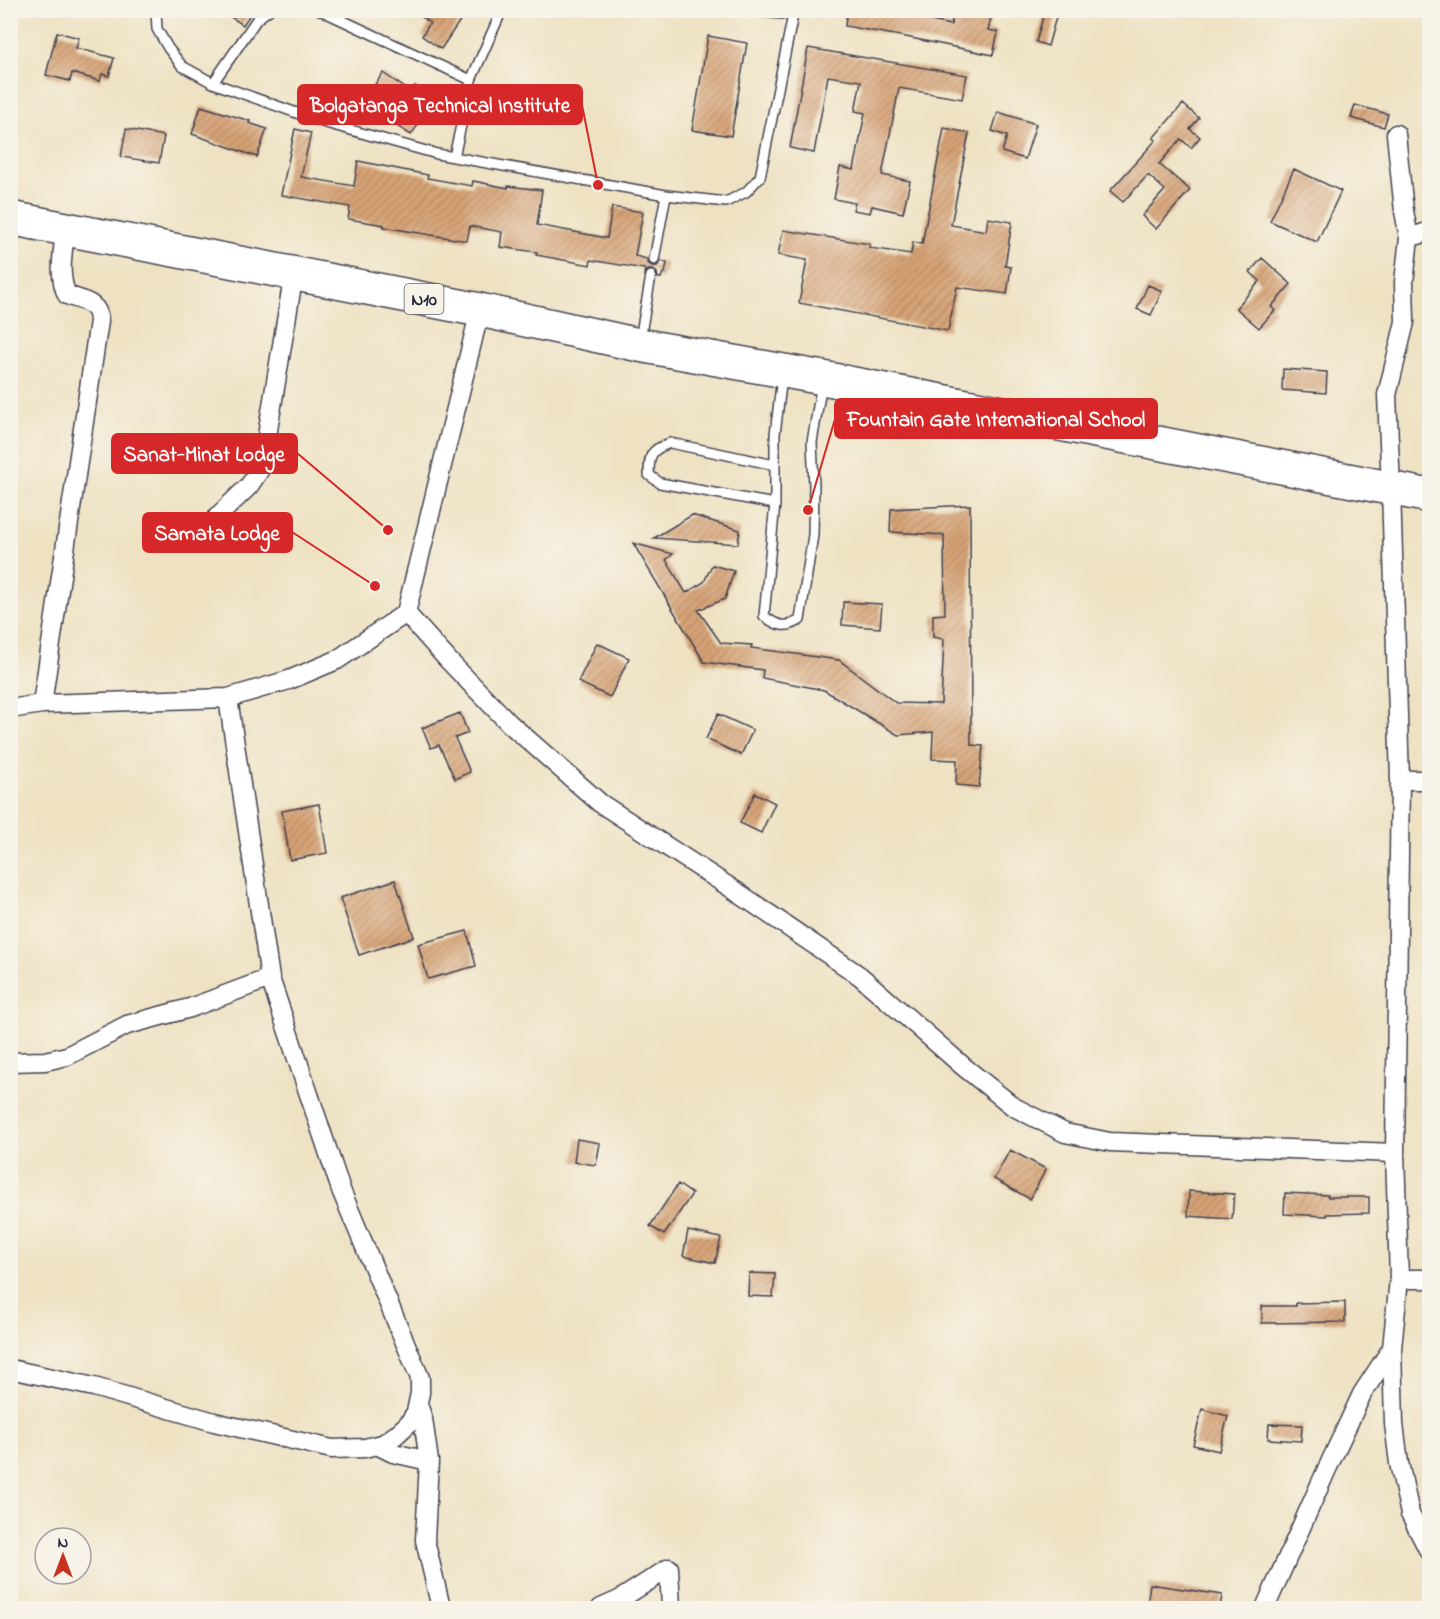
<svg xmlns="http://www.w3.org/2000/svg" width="1440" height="1619" viewBox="0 0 1440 1619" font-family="'Indie Flower',sans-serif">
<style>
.building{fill:url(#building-hatch)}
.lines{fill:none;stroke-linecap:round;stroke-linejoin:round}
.lane-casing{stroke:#413f4f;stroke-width:12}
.street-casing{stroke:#413f4f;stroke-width:21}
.highway-casing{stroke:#413f4f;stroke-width:36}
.lane{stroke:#fff;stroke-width:9}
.street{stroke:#fff;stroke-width:18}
.highway{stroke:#fff;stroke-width:33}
.labels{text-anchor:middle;stroke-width:4.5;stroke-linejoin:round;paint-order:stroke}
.shield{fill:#f7f3e8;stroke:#62616f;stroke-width:1.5}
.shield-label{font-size:18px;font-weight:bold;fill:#22223b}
.leader{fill:none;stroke:#d62828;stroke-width:2}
.callout-dot{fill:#d62828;stroke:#f7f3e8;stroke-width:2}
.callout{fill:#d62828;stroke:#d62828;stroke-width:2}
.callout-label{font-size:21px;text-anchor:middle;font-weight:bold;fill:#fff}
</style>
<defs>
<pattern id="building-hatch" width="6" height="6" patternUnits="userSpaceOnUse" patternTransform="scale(1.5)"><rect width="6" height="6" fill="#d7a376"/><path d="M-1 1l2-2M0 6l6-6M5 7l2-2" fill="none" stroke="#ae8462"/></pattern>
</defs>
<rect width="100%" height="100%" fill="#f7f3e8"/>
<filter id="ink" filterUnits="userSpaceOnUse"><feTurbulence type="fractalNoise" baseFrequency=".0167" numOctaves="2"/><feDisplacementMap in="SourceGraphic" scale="12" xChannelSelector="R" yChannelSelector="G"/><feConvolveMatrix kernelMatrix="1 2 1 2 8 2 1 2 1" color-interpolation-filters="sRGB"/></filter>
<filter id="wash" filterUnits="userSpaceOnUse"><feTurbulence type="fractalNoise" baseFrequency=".008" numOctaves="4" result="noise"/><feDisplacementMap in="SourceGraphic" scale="24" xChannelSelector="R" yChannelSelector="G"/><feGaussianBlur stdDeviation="1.35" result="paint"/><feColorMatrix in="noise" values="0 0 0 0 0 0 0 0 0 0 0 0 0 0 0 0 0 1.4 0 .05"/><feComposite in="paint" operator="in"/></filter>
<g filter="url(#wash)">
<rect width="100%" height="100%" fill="#eee2c3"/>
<g id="blocks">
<!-- building -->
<path class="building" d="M220,10H253L243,25Z
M411,10H467L441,49L422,36L430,23Z
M847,10H878L951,25L954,10H993L988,30L998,32L993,55L906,37L845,26Z
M1045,10H1058L1048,46L1036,42Z
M57,32L79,38L76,48L114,58L109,76L102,74L100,81L72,73L70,81L46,75Z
M708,36L747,43L731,136L692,130Z
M808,48L967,75L962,99L899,88L882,175L910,181L903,213L872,206L870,213L853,210L855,203L834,199L840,167L854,170L865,113L855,111L861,81L828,76L814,153L790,148Z
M383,73L411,92L415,86L435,100L411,135L389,121L398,108L371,90Z
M1183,104L1199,118L1190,129L1200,137L1191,148L1181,139L1159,164L1190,190L1156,229L1142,216L1165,190L1148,175L1123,202L1110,191L1156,140L1153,138Z
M1355,105L1388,114L1384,127L1351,118Z
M201,106L250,121L249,123L267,129L257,157L192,134Z
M998,112L1036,124L1025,159L1002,152L1007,136L992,131Z
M944,128L969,133L951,225L986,231L988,218L1012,222L1005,266L1011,267L1007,294L957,287L948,331L799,303L807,260L778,255L783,230L870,244L869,248L911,254L913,242L922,244Z
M126,129L164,136L159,163L121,157Z
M295,129L311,133L301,177L354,186L358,161L428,175L427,178L472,186L473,181L508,188V186L542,190L537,225L607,238L612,207L643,212L635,256L647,259L648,263L652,266H657L661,261L667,263L665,273H663L661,278H658L657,273L653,270H648L644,275L645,269L591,260L590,265L536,255L537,252L500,247L502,232L470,226L467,241L384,227V225L348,219L350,207L281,195Z
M1294,169L1341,191L1317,242L1270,221Z
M1262,258L1291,284L1271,307L1275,310L1259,328L1236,308L1260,281L1250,272Z
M1148,285L1162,291L1151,315L1137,309Z
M1283,369L1327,372L1326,393L1282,390Z
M970,505L971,745L983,746L979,787L956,785L957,760L932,759L933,732L898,735L824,690L762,678L763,670L704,662L633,543L673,554L666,560L686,593L704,582L712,565L734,571L725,599L698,610L721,643L752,645L751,648L839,660L896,703L941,704L944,639L933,637V615L945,614L944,535L890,532L891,509Z
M692,515L740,530L738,544L654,538Z
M843,602L882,604L880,628L842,625Z
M597,643L629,658L610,697L578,682Z
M460,713L468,733L455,738L470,772L455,779L439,745L431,748L422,728Z
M718,714L753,730L741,755L706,739Z
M755,793L775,803L761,833L740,823Z
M319,804L327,853L290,860L282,811Z
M395,880L414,937L359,955L340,898Z
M467,931L476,966L428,979L418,944Z
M577,1139L600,1143L596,1165L574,1162Z
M1010,1150L1046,1169L1030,1199L994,1179Z
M678,1184L692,1194L664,1235L650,1226Z
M1189,1191L1234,1194L1232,1219L1188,1216Z
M1285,1193L1328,1195V1197H1369V1213L1327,1214V1216L1284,1214Z
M688,1231L721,1238L715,1263L683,1256Z
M749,1273L775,1274L773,1297L748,1296Z
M1345,1302V1322L1262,1323V1306H1296V1303Z
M1202,1409L1228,1416L1219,1451L1193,1445Z
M1269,1424L1302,1425L1301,1441L1268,1439Z
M1150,1584L1222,1595L1220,1608H1165L1147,1606Z"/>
</g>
</g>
<g filter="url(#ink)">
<use href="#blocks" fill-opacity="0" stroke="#413f4f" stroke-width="1.5"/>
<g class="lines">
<defs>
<path id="lane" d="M156,10L157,29L168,48L182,66L213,83L322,122L437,154L666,195L726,202L746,192L760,177L794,10
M320,10L471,80
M740,10L793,15
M213,83L257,19L269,10
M454,157L471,80L502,10
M654,260L666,195
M640,339L651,276
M782,377L775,434V504L764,616C777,626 786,629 800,620L813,535L814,486L812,442L822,383
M775,504L660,483L649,475C649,455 650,450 670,443L775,465"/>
<path id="street" d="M1409,238L1430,231
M480,310L406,613L448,660L510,724L600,803L734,890L860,976L964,1067L1014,1107L1065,1133L1110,1142L1395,1153L1400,780L1391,489L1387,395L1405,322L1404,282L1409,238L1404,211L1396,134
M218,516L249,486L259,471L267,436L294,273
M42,704L99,321C99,302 82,301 67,295C57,273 64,251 65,228
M10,709L42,704L228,698L289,680L337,660L406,613
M1400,780H1430
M10,1062L45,1061L67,1056L127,1025L190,1008L270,978
M1395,1153L1399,1279L1392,1348L1394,1424L1399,1463L1410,1514L1430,1553
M1399,1279H1430
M10,1369L94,1387L214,1422L332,1449L364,1448L383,1444L396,1435L409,1423L416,1412L420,1393V1378L341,1190L270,978L228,698
M418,1404L423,1419L429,1461L425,1540L441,1608
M377,1445L393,1453L429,1461
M601,1608L619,1600L669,1568L671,1608
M1265,1608L1327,1469L1362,1394L1392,1348"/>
<path id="highway" d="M10,218L480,310L639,345L823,378L1430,496"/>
</defs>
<!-- lane casing -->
<use href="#lane" class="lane-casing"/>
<!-- street casing -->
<use href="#street" class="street-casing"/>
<!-- highway casing -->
<use href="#highway" class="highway-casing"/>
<!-- lane -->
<use href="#lane" class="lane"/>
<!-- street -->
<use href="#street" class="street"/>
<!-- highway -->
<use href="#highway" class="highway"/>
</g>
</g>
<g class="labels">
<!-- shield labels -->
<rect class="shield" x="404.5" y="284" width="39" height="30" rx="4.5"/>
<g class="shield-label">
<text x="424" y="305">N10</text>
</g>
</g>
<!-- callouts -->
<path class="leader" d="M598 185L582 105M808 510L835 419M388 530L297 453M375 586L292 532"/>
<g class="callout-dot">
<circle cx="598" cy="185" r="6"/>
<circle cx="808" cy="510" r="6"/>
<circle cx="388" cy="530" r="6"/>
<circle cx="375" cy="586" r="6"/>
</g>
<g class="callout">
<rect x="298" y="85" width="284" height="39" rx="6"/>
<rect x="835" y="399" width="322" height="39" rx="6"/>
<rect x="112" y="434" width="185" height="39" rx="6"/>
<rect x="143" y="513" width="149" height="39" rx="6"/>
</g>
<g class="callout-label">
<text x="440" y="112">Bolgatanga Technical Institute</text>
<text x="996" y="426">Fountain Gate International School</text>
<text x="204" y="461">Sanat-Minat Lodge</text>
<text x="217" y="540">Samata Lodge</text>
</g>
<!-- margin -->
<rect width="1440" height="1619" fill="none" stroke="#f7f3e8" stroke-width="36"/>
<!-- north arrow -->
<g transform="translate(63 1556)"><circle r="28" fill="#f7f3e8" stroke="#a29fa3" stroke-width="1.5"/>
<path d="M0-4.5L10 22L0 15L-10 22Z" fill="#c8321e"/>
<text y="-9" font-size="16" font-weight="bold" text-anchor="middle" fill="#22223b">N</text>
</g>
</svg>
